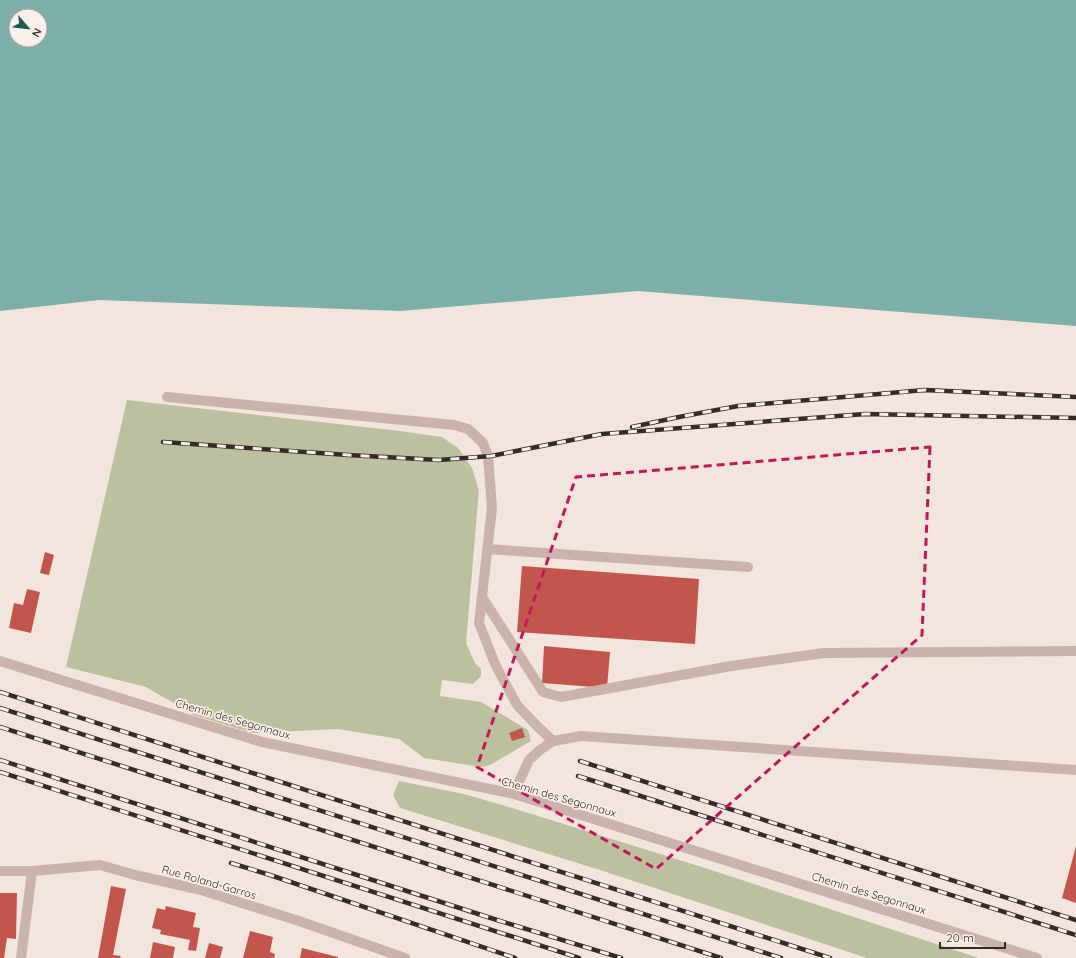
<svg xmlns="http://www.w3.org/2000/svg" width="1076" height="958" viewBox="0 0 1076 958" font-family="Quicksand,sans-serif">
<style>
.green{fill:#bbc19e}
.water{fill:#7eaea8;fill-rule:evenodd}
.building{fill:#c2554c}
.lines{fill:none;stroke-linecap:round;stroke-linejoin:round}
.lane{stroke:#cab3aa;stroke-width:10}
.street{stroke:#cab3aa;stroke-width:10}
.rail-casing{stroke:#372b29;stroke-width:4.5}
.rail{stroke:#f9f0ea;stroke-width:3;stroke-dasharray:9;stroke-linecap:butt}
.marked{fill:none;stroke:#c2185b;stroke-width:3;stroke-dasharray:8 5;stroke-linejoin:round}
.labels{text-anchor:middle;stroke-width:3.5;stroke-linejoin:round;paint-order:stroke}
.street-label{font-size:11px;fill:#372b29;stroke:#f9f0ea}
</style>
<rect width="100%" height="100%" fill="#f2e5de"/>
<!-- green -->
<path class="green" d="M127,400L400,431L442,437L458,448L472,468L479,490L466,643L475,663L481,669V676L473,684L442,680L440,696L481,702L528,730L531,741L490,765L481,767L424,758L399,739L338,729L252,733L194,715L146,687L66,667Z
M399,781L464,794L509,807L702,867L979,958H867L600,870L400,808L393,795Z"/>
<!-- water -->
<path class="water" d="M0,0H1076V326L638,291L400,311L99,300L0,311ZM16,16H40V40H16Z"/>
<!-- building -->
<path class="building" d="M45,552L54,555L49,575L40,573Z
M522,566L699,579L695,644L517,632Z
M27,589L40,592L31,633L9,628L14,603L23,605Z
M544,646L610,652L607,688L542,683Z
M522,728L525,737L512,741L509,733Z
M1076,846V903L1062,898Z
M111,886L126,889L113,955L121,956L120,958H98Z
M0,893H17L16,939L7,938L4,958H0Z
M166,906L196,913L193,927L200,928L196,951L188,950L190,940L160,934L161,930L152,928L157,908L165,910Z
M250,931L273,937L270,952L275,954L274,958H243Z
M153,942L175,947L173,958H150Z
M209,943L223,947L220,958H205Z
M302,948L338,957V958H300Z"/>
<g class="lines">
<!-- lane -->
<path class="lane" d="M167,397L454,425L468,429L483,443L488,456L492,508L479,623L495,664L517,705L537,726L553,741
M487,549L748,567
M482,597L543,692L561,697L731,666L824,653L1076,651
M0,871H32L100,865L135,875L201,890L302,922L405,958
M21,958L32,871"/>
<!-- street -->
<path class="street" d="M0,661L262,742L514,794L1037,958
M514,794L518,784L529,760L540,750L553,741L581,736L1076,770"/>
<defs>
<path id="rail" d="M632,427L679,417L738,406L925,390L1076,397
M163,442L348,455L439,460L491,456L602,434L865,414L1076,418
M0,692L830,958
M0,708L781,958
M0,727L721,958
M0,760L497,920L621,958
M580,761L1076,920
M0,772L579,958
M578,776L1076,935
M231,863L270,875L515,958"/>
</defs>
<!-- rail casing -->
<use href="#rail" class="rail-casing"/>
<!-- rail -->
<use href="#rail" class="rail"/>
</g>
<!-- marked area -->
<path class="marked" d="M930,447L922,635L656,869L477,767L576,477Z"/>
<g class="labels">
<!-- street labels -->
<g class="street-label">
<text transform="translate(233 719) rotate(16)" y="4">Chemin des Segonnaux</text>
<text transform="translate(559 797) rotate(16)" y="4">Chemin des Segonnaux</text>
<text transform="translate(209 882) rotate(16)" y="4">Rue Roland-Garros</text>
<text transform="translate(869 893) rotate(17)" y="4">Chemin des Segonnaux</text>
</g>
</g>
<!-- north arrow -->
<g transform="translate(28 28) rotate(118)"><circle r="19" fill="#f9f0ea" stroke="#aba19d"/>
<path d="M0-3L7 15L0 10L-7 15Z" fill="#205852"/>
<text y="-6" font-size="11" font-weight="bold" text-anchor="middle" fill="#372b29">N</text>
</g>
<!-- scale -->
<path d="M940 942v6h65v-6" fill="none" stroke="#372b29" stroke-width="2"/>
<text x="946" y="942" font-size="12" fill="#372b29" stroke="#f9f0ea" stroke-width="3" paint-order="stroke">20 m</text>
</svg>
